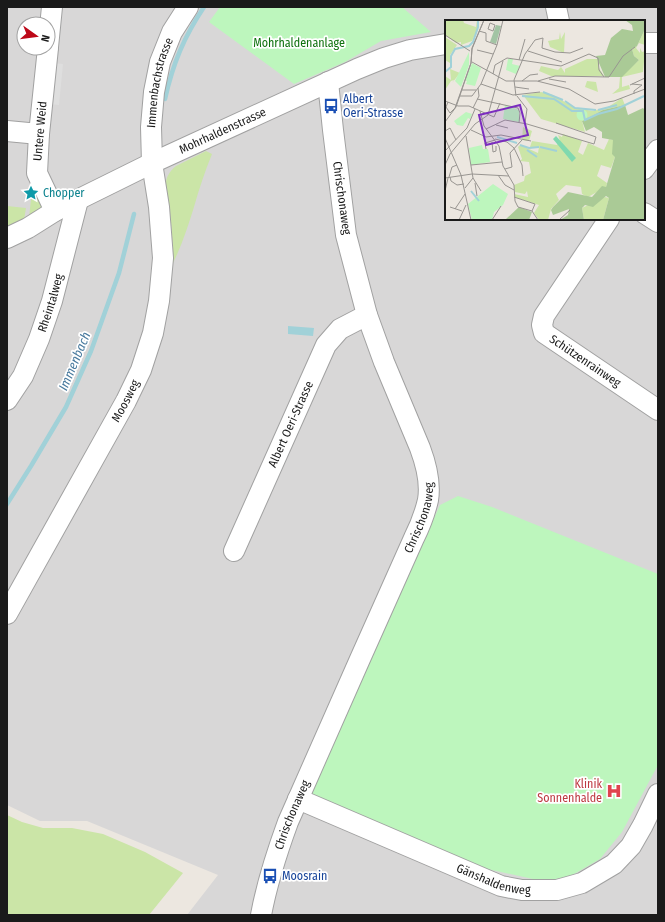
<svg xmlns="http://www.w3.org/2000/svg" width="665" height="922" viewBox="0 0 665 922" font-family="'Fira Sans Condensed',sans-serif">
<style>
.residential{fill:#d8d7d7;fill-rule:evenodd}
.grass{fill:#cbe5a7}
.park{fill:#bdf6bd}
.parking{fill:#dedede}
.water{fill:#a1d1d8}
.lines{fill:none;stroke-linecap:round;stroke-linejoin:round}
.stream{stroke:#a1d1d8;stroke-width:4.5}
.minor-casing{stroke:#a1a1a1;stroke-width:22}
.minor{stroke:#fff;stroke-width:20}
.labels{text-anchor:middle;stroke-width:3.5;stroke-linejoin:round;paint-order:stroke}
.park-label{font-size:12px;fill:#10720f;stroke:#fff}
.street-label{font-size:12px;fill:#1a1a1a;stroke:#fff}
.transit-label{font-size:12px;fill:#164399;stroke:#fff;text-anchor:start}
.culture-label{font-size:12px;fill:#0d838f;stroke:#fff;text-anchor:start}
.health-label{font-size:12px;fill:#be3a42;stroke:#fff;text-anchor:end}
.water-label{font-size:13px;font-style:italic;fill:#497a9e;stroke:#fff}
.inset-river{fill:none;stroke:#a1d1d8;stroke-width:2}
.inset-road{fill:none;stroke:#989591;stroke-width:1}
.view{fill:#7b2cbf;fill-opacity:0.15;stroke:#7b2cbf;stroke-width:2}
.inset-edge{fill:none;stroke:#1a1a1a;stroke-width:2}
</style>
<rect width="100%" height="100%" fill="#ece7e0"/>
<!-- residential -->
<path class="residential" d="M7,7H658V915H187L218,875L87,821H40L7,805ZM446,21H644V219H446ZM24,24H48V48H24Z"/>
<!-- grass -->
<path class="grass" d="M206,151L212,154C205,171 199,189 194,207C188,226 182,245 173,263C173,246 172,229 170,213C168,203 165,192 166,182C167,175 171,170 176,166Z
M33,180L42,207L29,218Z
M7,206L26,208L24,220L7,232Z
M7,815L22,822L43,828H72L103,834L145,852L183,873L149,915H7Z"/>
<!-- park -->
<path class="park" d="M220,7H402L431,32L381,41L345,62L294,84L209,22Z
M458,496L492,507L658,574V765L622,832L600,859L569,877L542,881L487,869L306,796L440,505Z"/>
<!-- parking -->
<path class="parking" d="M52,63L63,64L59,105L48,104Z"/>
<!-- water -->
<path class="water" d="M288,326L314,328L313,336L288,334Z"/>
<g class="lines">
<!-- stream -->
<path class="stream" d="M165,99C173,63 184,37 204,7
M7,504L31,466L66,407L91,351L119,273L134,214"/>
<defs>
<g id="minor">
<path d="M556,7L559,21"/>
<path d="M644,43H658"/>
<path d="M48,47L52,7"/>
<path d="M48,48L39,134L37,173L55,211"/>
<path d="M7,131L39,134"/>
<path d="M644,169L658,150"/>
<path d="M644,213L658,222"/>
<path id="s1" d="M609,219L544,316L542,325L544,333L658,410"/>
<path id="s2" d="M7,238L28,228L55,211L152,163L357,69L384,58L410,50L446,44"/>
<path id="s3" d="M7,400L23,376L39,339L52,301L78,200"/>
<path id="s4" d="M234,551L326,345L340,329L367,315"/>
<path id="s5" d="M7,614L126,401L141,370L153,333L159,301L163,258L159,207L152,163L151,127L154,92L160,62L172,32L188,7"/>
<path id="s6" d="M298,799L501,886L522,890H557L582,883L614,864L631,846L643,825L658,794"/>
<path id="s7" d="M261,915C267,883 277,852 288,822L360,659L414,538C420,526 425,513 428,500C431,482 426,464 420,448L384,362L367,315L346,235L333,130L328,82"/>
</g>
</defs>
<!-- minor casing -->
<use href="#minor" class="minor-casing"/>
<!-- minor -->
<use href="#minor" class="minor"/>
</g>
<!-- icons -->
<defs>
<symbol id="bus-bare" viewBox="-9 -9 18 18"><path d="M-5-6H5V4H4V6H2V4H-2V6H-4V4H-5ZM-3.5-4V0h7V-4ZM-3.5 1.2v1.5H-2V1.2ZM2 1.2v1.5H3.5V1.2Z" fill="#1a4fb4" stroke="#fff" stroke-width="2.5" paint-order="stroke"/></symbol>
<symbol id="sight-bare" viewBox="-9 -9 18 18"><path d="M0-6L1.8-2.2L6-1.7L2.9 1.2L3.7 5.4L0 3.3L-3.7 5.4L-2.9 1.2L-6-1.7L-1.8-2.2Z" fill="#0f9aa8" stroke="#fff" stroke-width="2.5" paint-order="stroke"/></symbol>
<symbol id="hospital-bare" viewBox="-9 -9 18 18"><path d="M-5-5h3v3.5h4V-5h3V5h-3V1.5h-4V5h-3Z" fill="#e0444e" stroke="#fff" stroke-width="2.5" paint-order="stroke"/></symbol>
</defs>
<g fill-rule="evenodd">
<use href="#bus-bare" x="320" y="95" width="22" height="22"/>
<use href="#sight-bare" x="20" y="182" width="22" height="22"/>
<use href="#hospital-bare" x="603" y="780" width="22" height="22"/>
<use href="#bus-bare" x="259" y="865" width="22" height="22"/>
</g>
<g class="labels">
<!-- park labels -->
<g class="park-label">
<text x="299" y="47">Mohrhaldenanlage</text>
</g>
<!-- street labels -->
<g class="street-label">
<text dy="4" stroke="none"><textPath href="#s5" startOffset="570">Immenbachstrasse</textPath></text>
<text transform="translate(40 131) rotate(-85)" y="4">Untere Weid</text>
<text dy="4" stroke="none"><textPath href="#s2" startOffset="241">Mohrhaldenstrasse</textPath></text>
<text transform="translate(342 198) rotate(82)" y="4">Chrischonaweg</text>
<text dy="4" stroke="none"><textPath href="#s3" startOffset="107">Rheintalweg</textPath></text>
<text dy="4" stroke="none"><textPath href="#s1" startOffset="184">Schützenrainweg</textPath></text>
<text dy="4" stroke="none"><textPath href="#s5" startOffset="244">Moosweg</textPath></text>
<text dy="4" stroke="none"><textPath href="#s4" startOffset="139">Albert Oeri-Strasse</textPath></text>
<text dy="4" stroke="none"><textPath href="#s7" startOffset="429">Chrischonaweg</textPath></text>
<text dy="4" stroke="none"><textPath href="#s7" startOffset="105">Chrischonaweg</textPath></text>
<text dy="4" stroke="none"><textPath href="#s6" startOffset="212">Gänshaldenweg</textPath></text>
</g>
<!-- transit labels -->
<g class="transit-label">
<text x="343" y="103">Albert<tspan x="343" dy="14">Oeri-Strasse</tspan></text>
<text x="282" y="880">Moosrain</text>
</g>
<!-- culture labels -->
<g class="culture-label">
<text x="43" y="197">Chopper</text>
</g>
<!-- health labels -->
<g class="health-label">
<text x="602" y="788">Klinik<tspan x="602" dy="14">Sonnenhalde</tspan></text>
</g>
<!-- water labels -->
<g class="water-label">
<text transform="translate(74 361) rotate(-67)" y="5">Immenbach</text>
</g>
</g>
<!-- overview -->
<g transform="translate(445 20)">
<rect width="200" height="200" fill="#ece7e0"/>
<path d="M0,0H18L19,3L31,7L32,0L33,8L27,21L16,25V22L11,23L0,15ZM200,9V25L194,23L191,28L195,33V28L197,32L200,31L198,52L177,57V67L184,65L185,69L167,74L174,68L175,57L194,40L189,36L187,29L192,26ZM115,12L116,19L120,12L119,33L105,27L103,21L114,19ZM0,17L12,25L5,35V43L0,40ZM142,39H153L154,48L159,56H106L94,51L96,46L113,50L116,47L120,53V49ZM5,49L15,53L7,63L9,60L6,61L0,70V56L6,60ZM142,61L151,62L153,72L140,67ZM96,72L108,75L130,88L148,91L163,87L177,78L180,85L158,90L137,101L140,112L96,99L78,75ZM78,107L87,111L84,121L77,120ZM118,114L137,121L133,132L138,135L143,123L159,130L164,119L168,120L170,137L166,148L156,145L152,156L162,163L161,167L143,177L137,174L136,167L121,165L111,174L114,180L106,189L103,200H94L89,193L94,185L69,177V174L83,177L82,171L80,174L70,172L69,165L79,161L80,156L86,153L84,142L75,141L77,139L73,127L75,125L93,133L94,127H85L87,121L112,125L115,121L113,115L117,117ZM160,177L164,178L158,200H139L137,188Z" fill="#cbe5a7"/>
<path d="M180,0H200V9L192,26L187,29L189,36L194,40L177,57H160L151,36L160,35L166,18L177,9L188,11L187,5ZM180,85L183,95L198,88L200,90V200H158L164,178L161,176L148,187L140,185L137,188L139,200H115L123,195L124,189L108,195L106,190L108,187L123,172L147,177L157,166L161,167L170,137L167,134L168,120L157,118V112L149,107L141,111L137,101L158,90ZM74,187L87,192L84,200H56L61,199Z" fill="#aaca96"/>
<path d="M51,5L56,6L51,24L45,22Z" fill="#a2c4a4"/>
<path d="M24,32V45L16,67L10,61ZM63,39H68L67,44L75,46L71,54L61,50ZM27,43L36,48L30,66L21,64L22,61L20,60ZM60,85L74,90V102L58,99ZM131.5 95a5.5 5.5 0 1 1 11 0a5.5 5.5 0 1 1-11 0ZM21,92L27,94L25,99L23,98L18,106L12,105L9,101ZM37,125L38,129H43L45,142L26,145L24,128ZM48,164L63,174L58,185L49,192L47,200H27L23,184Z" fill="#bdf6bd"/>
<path d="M111,116L131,138L127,142L108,119Z" fill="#80d9af"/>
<path class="inset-river" d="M0,52L6,47V36L10,29L24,26L28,22L33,7V0M98,72L118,80M77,76L109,79L127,91H138L140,100L153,94M120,81L130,88L151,90M153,90L172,85M153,94L172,89L199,76M52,117L72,123M75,125L84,128L94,127M95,127L112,131M82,130L92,137M26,171L34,181"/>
<path class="inset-road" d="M45,3L50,5L48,11L43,9ZM34,11L41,13V21L52,25M0,15L25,31M32,30L48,34M83,31L117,42M74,40L80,19M27,42L61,61H92L124,69L150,84L169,81L200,69M26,43L27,29L39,0M48,54L50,45L62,38L116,46L144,34L153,38L154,50L159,57M104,59L121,62M77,61L85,55L93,54M93,61L110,56L164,57L178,36L190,27M36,64L68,75L95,72M187,64L197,65L189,71V74M185,65L200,58M70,67L84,69M16,70H31M14,76H27L36,64L52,25L58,0M71,76L69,60L80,34L90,20L98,18L97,28L110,32L125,33L138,28M72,76L82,89L80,103M32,79L73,88L75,93L74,103M0,81L13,86H24L49,97L55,83M3,82L1,87L5,93M28,88L34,76L33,68M35,91L39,106L54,126L58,146L69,165L70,181L73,187L87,191L93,200M5,93L10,88L26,43M0,102L11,87L26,43L27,28L39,0M51,105L63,108M41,109L60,100L82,104L149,124L151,117L111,103M26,110L41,117L56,115L86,121M0,111L5,108L11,120M21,116L28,158L36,171M0,118L16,155L26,200M50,119L62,122L69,128L77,145L78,156M47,122L48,132L51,131V126M41,129L40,123L50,120M0,131L22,108L30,89M0,145L5,134L30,104L43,95L58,41M26,145L57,142M60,149L67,147L65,133L77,120M53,155L60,165L69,170M4,157L7,147L12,145M5,157L6,161L12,165L19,164M0,158L27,154L64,156M30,163L32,176M20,168L28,158M0,171L3,158M69,177L90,184L87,191M5,187L17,191M10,189L20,174M14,200L21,185M47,200L56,186M114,200L125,190"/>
<path class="view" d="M75,85L83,115L41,125L34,95Z"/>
<rect width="200" height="200" class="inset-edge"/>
</g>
<!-- border -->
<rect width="665" height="922" fill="none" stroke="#1a1a1a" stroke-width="16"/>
<!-- north arrow -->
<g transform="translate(36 36) rotate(104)"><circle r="19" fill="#ffffff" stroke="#a3a3a3"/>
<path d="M0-3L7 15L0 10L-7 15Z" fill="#bd0818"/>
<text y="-6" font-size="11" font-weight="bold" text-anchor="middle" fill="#1a1a1a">N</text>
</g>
</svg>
